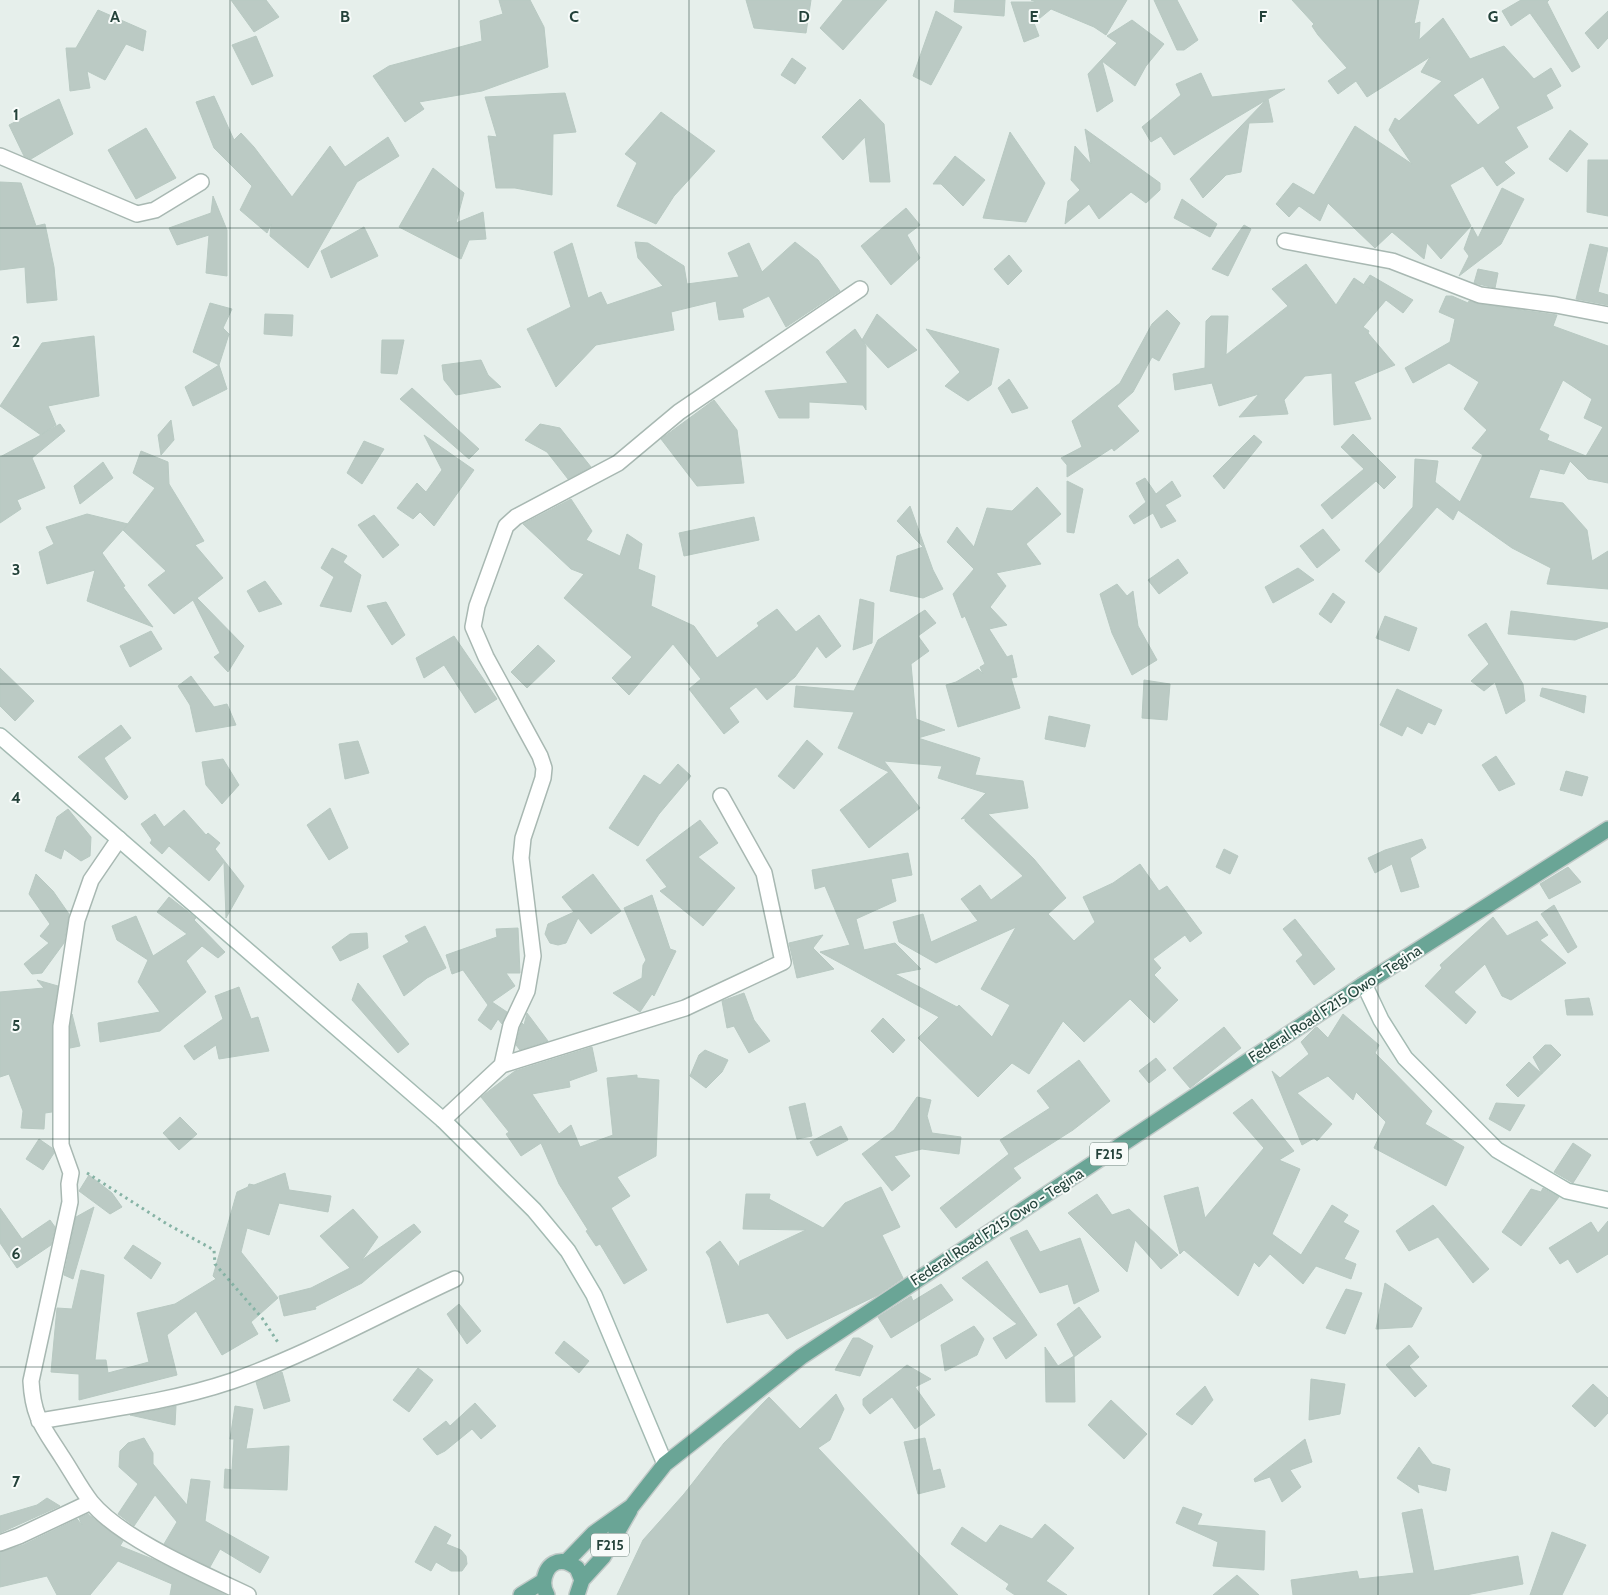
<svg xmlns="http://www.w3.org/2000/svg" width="1608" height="1595" viewBox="0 0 1608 1595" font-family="Cabin,sans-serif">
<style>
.building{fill:#bbcac4;stroke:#b8c9c2;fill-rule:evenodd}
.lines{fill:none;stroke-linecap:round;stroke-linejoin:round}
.street-casing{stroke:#a8b8b2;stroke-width:18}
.secondary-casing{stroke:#a4bbb3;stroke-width:18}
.primary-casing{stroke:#c2cac8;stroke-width:18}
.path{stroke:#86b3a5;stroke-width:3;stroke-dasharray:2.5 4;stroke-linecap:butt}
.street{stroke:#fff;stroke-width:15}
.secondary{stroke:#fff;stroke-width:15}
.primary{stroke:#6aa596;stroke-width:15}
.grid{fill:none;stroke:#24423a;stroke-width:1;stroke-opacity:0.55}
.labels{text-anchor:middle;stroke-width:4;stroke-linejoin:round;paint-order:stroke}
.shield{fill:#f7fbf9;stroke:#637a73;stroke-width:1}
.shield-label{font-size:14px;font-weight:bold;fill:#24423a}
.street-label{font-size:15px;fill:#24423a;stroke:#f7fbf9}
.grid-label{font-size:16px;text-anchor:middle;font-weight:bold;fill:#24423a;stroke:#f7fbf9;stroke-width:4;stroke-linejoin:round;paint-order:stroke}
</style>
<rect width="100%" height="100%" fill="#e6efeb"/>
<!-- building -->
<path class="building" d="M231,0H266L279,17L254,32Z
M499,0H530L544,27L548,67L482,91L419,102L424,109L405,122L373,76L389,66L482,41L480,21L503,14Z
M746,0H811L806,33L754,28Z
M843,0H887L843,50L820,28Z
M955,0H1005L1004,16L954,12Z
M1031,0H1127L1106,35L1094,27L1051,9L1034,23L1039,36L1024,42L1011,2H1036Z
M1154,0H1177L1198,40L1184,50H1177Z
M1292,0H1419L1414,24L1420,22L1419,40L1443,18L1470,59L1504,46L1534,79L1551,68L1561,86L1546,95L1553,108L1516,127L1528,147L1504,162L1515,173L1497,186L1483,166L1450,185L1471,226L1441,259L1427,243L1424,259L1392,232L1375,248L1328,203L1320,221L1299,206L1289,217L1276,204L1293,183L1314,195L1355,126L1412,164L1389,130L1395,118L1399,121L1442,81L1421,72L1430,57L1367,97L1356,81L1338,94L1328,81L1347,68L1318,35L1312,26L1314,24ZM1483,77L1500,108L1478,125L1453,95Z
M1521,0H1549L1547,2L1580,67L1572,72L1530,13L1511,26L1502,11Z
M98,10L146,31L143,51L126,44L105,80L87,71L90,88L70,91L66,48H76Z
M936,11L962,27L931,85L913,76Z
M1608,11V38L1598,49L1585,33Z
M1132,20L1164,44L1146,66L1135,86L1102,61L1113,101L1097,112L1088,74L1117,43L1107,36Z
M256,36L273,76L252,85L232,45Z
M792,58L806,68L795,84L781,75Z
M1201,73L1212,97L1285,89L1268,99L1273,122L1249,123L1241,172L1226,175L1203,198L1190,179L1266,100L1174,155L1161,136L1151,142L1142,127L1181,95L1176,84Z
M565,93L576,132L553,134L552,195L515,188H496L488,136L497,137L485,97Z
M214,96L234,140L241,133L254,147L292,197L330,146L345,167L388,137L399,156L357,182L308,268L270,236L271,224L267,233L240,210L252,186L214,148L196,102Z
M59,99L73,134L31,159L24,156L9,125Z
M860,99L884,124L890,182H870L865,137L843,160L822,137Z
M661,112L715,151L674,196L656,224L617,206L637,163L625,154Z
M146,128L176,178L136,199L108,150Z
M1085,129L1160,183V190L1146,203L1131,192L1099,219L1089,204L1065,224L1068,201L1080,190L1071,180L1075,146L1091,164Z
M1570,130L1588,144L1567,172L1549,159Z
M1010,132L1045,183L1026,222L983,218Z
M955,156L985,180L963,206L941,184H933Z
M1588,160H1608V216L1587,212Z
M433,168L464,193L456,223L483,212L486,239L469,240L461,259L399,227Z
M0,182L21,183L36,226L45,224L54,267L57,300L27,303L25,267L0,270Z
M1502,188L1524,199L1501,244L1459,276L1469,256L1464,249L1472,227L1478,238Z
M213,196L227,230V276L206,273L209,235L177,245L169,228L211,213Z
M1182,199L1217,224L1210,237L1174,218Z
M906,208L920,225L907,235L920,258L891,285L861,246Z
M1244,225L1251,229L1228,276L1212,269Z
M364,227L378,256L331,278L321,251Z
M635,242L648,243L684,266L687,284L739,277L728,253L749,243L762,272L795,242L818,260L840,291L786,327L769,296L742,309L744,317L719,320L716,301L671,312L674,330L596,345L556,387L527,329L571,307L554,252L572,243L588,298L601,292L607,305L663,286L638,258Z
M1590,244L1608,248L1598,292L1608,295V305L1576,299Z
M1009,255L1022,271L1008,285L994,269Z
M1306,264L1336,305L1354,278L1373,291L1364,284L1370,275L1413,300L1403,313L1386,300L1363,327L1369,331L1368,333L1395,365L1354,382L1371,419L1334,425L1332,373L1305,376L1284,400L1288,414L1239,417L1259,394L1219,406L1212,383L1175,390L1173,374L1205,368L1206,321L1211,316H1228L1226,355L1288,306L1272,289Z
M1478,269L1498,273L1495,288L1474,283Z
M1446,296H1452L1468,303L1469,301L1479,304L1557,315L1553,326L1608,346V483L1588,479L1570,461L1564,474L1540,469L1529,498L1563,503L1587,530L1592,561L1608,551V589L1547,584L1551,568L1512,548L1458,510L1453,520L1437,507L1379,573L1365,561L1413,507L1415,459L1438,461L1435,482L1460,502L1483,455L1472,448L1487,430L1464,409L1479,382L1449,363L1413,383L1405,368L1450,342L1455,319L1439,312ZM1563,380L1592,399L1584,418L1603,427L1586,456L1547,440L1549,435L1539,430Z
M210,303L232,309L223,328L229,334L219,365L193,352Z
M1167,310L1180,323L1159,361L1152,357L1133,392L1117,406L1139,431L1114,451L1112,448L1067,477V465L1061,458L1082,447L1072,421L1120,383L1152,324Z
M265,314L293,315L292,336L264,334Z
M877,314L917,350L888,368L862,340Z
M855,329L866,346V410L863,405L809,402V418H779L765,391L848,383L826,352Z
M926,329L999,349L991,385L968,401L945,386L960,372Z
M94,336L99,396L48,406L56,425L42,434L60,424L65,431L32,458L45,488L17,500L21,509L0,523V457L41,435L0,406L42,343Z
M382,340H404L397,374L381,373Z
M481,360L488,375L501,387L456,395L444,380L442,365Z
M219,365L227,389L193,406L185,387Z
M1009,379L1028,408L1012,413L998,388Z
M412,388L479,449L469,459L400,399Z
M714,400L737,430L744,483L697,486L661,439Z
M171,420L174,440L161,455L158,435Z
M540,424L560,428L591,467L568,479L547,452L525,440Z
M1353,434L1396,477L1384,489L1376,481L1332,519L1321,505L1364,469L1341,447Z
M424,435L474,470L434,526L420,512L413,519L397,508L417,483L426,492L442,470Z
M1254,435L1262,442L1224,489L1213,476Z
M364,441L384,449L362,484L347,473Z
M141,451L168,462L169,484L204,541L195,545L223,578L197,598L244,646L228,672L214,657L220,653L193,600L174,614L148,585L166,571L123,530L155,488L133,473Z
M103,462L113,478L80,504L74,486Z
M1145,478L1156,494L1172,481L1181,496L1165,505L1176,521L1161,528L1153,513L1134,524L1129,516L1146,502L1136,483Z
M1067,481L1083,489L1074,533L1067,532Z
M1037,487L1061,514L1026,544L1041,564L996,573L1006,586L990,607L1007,625L989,629L1007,657L1012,655L1017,677L1011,678L1020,708L958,727L946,685L956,682L978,669L983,674L980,667L985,664L965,616L962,618L953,594L974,569L947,542L957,527L974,547L987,508L1012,511Z
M571,499L592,531L586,540L620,556L627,534L642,544L638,569L655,576L651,606L694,626L717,658L759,626L757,623L777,609L796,632L819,615L841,646L826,658L817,646L795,677L767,700L756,687L729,708L739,722L724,734L689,689L701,679L673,644L629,695L612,678L632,657L564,598L584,574L571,569L523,524Z
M910,506L933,570L943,589L923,598L890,591L897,556L923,547L897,521Z
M87,514L128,524L102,553L125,586L123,587L153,627L87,601L95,570L47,584L39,552L54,544L46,527Z
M374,515L399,545L383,558L358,525Z
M754,517L759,540L684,556L679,533Z
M1323,529L1340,550L1317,568L1300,546Z
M332,548L347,556L343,562L361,575L351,612L320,606L334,577L321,568Z
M1178,559L1188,573L1159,594L1148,580Z
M1298,568L1314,580L1273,603L1265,587Z
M265,581L282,604L259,612L247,591Z
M1117,584L1127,596L1133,591L1138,626L1157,660L1132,675L1112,633L1100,594Z
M1333,593L1345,602L1331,623L1319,614Z
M860,599L874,603L872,643L853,650Z
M386,602L405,635L392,645L367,606Z
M925,610L936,623L918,636L929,651L911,664L916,719L945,730L918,738L980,758L975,775L1023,781L1028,808L988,814L1034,859L1066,898L1048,914L1074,941L1095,922L1083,897L1113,883L1140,864L1159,891L1167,886L1202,933L1190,942L1185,935L1153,959L1161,968L1154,975L1178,1000L1154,1023L1130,999L1084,1042L1063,1021L1029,1074L1012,1063L978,1097L918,1038L939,1017L820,952L850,945L825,886L815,889L812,870L908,853L912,875L891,879L896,901L856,919L864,950L895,943L921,969L895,974L957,1007L959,1005L992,1037L1010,1005L981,989L1016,927L936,963L899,942L893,922L923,914L931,942L978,921L961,899L980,885L991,900L1023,876L965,821V818L961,819L986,793L938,778L942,766L884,761L920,808L869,848L840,810L889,772L838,748L854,712L794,707L796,686L854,691L878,640Z
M1511,611L1608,623V627L1575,640L1508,634Z
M1385,616L1417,628L1409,651L1376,638Z
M1486,623L1523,684L1525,701L1506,714L1495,682L1484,691L1471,681L1489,664L1468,635Z
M151,631L162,649L130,667L120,646Z
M454,636L497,699L475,713L444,665L424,678L416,658Z
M538,645L555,661L527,688L511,672Z
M0,668L34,701L15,721L0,706Z
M191,676L214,707L227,704L236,725L196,732L190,705L178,686Z
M1144,680L1170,684L1167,720L1142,718Z
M1542,688L1586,696L1584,713L1540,696Z
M1397,689L1442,710L1435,725L1428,722L1422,734L1407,726L1402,736L1380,725Z
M1049,716L1090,725L1085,747L1045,739Z
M121,725L131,738L104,758L128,797L125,800L78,757Z
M807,740L823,754L794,789L778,776Z
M358,741L369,773L345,779L339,744Z
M1496,756L1515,784L1499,791L1482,765Z
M223,759L239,785L222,804L206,785L202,762Z
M678,764L691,776L659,814L638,846L609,828L644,775L660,785Z
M1566,771L1588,777L1582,796L1560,790Z
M330,808L348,848L329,860L307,825Z
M68,809L91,837L90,856L81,861L64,849L61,859L45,851L57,817Z
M184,810L206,835L208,833L220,843L215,849L244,886L226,918L224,862L209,881L169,846L162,854L150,843L152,840L141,824L155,814L164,827Z
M700,820L718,843L698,857L735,888L703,926L660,891L667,887L646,860Z
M1422,839L1426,848L1410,858L1419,887L1401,892L1392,864L1375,873L1368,858L1385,850Z
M1224,849L1238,856L1230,874L1216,867Z
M1568,867L1581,882L1549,899L1540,884Z
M36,874L53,891L69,914L64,943L42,973L32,974L24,964L49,943L40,936L50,924L29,894Z
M593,874L621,911L591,934L578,918L566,943L558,945L550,943L545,934L548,924L574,912L562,897Z
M652,895L670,949L676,951L654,996L652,994L640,1012L613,993L642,978L643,965L646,960L624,908Z
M169,897L196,918L194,920L225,952L218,958L202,946L186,961L206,992L160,1031L100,1042L98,1023L160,1012L138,982L148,960L117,940L112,926L136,916L153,956L187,934L157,912Z
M1554,905L1577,947L1568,953L1541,914Z
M1493,917L1507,936L1537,921L1548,935L1540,940L1566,963L1511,1000L1502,996L1485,964L1454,992L1476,1012L1466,1024L1425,986L1442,968L1440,965Z
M1295,919L1335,969L1314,985L1296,961L1303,955L1283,929Z
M425,926L446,968L427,978L404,996L383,956L409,942L405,936Z
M518,928L520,973H506L515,986L492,1002L507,1012L502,1024L498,1019L491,1030L478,1020L488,1005L463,970L452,974L446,955L497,937L496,929Z
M367,933L368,948L340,961L332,947L350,934Z
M823,935L813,948L834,969L797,978L789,943Z
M37,980L58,986L52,1026V1112L45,1113L44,1129L21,1128L23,1111L9,1074L0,1077V992L44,988Z
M358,983L409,1044L398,1053L352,1000Z
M239,987L251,1019L258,1017L269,1051L219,1059L216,1045L194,1060L184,1046L223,1019L215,996Z
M744,993L754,1020L770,1041L749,1053L734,1026L727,1028L722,1001Z
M1589,998L1593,1015H1567L1565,1000Z
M527,1013L548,1041L520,1050L516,1045L520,1028L522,1023L524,1025Z
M72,1014L80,1046L70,1048V1027Z
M1343,1014L1379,1045L1375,1053L1432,1111L1425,1124L1464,1147L1446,1186L1374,1148L1386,1122L1356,1092L1353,1100L1328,1076L1297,1093L1332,1124L1317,1141L1314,1138L1302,1145L1272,1071L1280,1078L1309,1054L1301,1042L1315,1028L1317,1027L1328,1038Z
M883,1018L905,1040L893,1053L871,1031Z
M1224,1027L1241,1048L1190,1088L1173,1068Z
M1545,1045H1551L1561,1055L1518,1097L1506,1085L1529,1062L1542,1074L1533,1057Z
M592,1047L597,1071L569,1081L570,1087L532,1094L559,1134L571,1125L580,1147L613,1135L607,1078L637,1075V1078L659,1080L656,1156L617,1177L630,1196L611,1208L647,1270L624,1284L600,1244L596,1246L586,1231L588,1230L559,1184L541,1143L521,1156L506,1134L509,1132L481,1097L515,1071Z
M705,1050L728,1060L722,1072L706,1088L690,1076L699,1055Z
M1156,1058L1166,1070L1149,1083L1139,1071Z
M1079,1060L1110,1101L1073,1130L1013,1168L1021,1178L956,1228L940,1208L1009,1154L1000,1140L1050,1108L1037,1091Z
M917,1097L931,1100L927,1116L932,1133L961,1137L959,1154L922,1149L894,1156L910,1176L892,1191L862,1154L894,1130Z
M1252,1099L1294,1151L1279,1160L1300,1169L1272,1234L1301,1255L1332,1205L1348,1215L1343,1222L1359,1231L1344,1259L1356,1264L1351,1279L1316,1266L1303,1284L1270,1254L1259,1267L1254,1262L1238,1296L1184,1250L1180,1254L1164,1196L1198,1187L1205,1218L1264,1148L1233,1113Z
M805,1103L812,1136L797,1139L789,1107Z
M1496,1103L1525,1105L1510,1131L1489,1119Z
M180,1117L197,1134L179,1150L163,1133Z
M841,1126L848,1140L817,1156L810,1142Z
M39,1139L52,1148L54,1153L43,1170L26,1159Z
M1573,1143L1591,1155L1573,1183L1554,1172Z
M285,1173L289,1190L331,1196L328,1212L279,1203L269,1235L247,1228L241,1252L278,1298L251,1322L258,1334L222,1355L196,1311L167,1335L177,1375L79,1400V1374L51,1372L57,1308L72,1309L81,1270L104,1275L95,1360H106L108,1373L149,1362L137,1313L175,1304L216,1279L213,1276L237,1192L248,1187L249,1184L254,1185Z
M89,1175L112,1193L122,1207L110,1214L79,1191Z
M881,1187L900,1227L882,1235L903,1278L878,1295L787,1339L768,1313L727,1323L710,1258L706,1252L720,1241L739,1267L740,1261L806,1230L743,1229L746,1194H770L769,1199L823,1228L845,1203Z
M1543,1188L1559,1197L1521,1246L1502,1232L1531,1189L1541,1192Z
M1097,1194L1112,1215L1129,1209L1178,1255L1161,1269L1135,1240L1127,1272L1068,1213Z
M1433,1205L1489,1269L1473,1283L1438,1237L1409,1251L1396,1231Z
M94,1207L73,1279L64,1275L76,1217Z
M0,1208L22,1239L50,1220L55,1227L51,1245L17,1268L0,1243Z
M353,1209L378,1237L362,1260L414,1224L421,1232L362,1283L315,1307L316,1309L284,1316L279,1296L311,1288L350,1268L320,1236Z
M1608,1221V1254L1577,1273L1568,1259L1560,1264L1549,1248L1591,1222L1598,1233Z
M1027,1230L1040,1252L1080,1238L1099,1291L1074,1304L1068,1284L1040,1293L1010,1238Z
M133,1245L161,1263L151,1279L124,1258Z
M987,1261L1037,1335L1006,1359L993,1338L1017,1324L962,1278Z
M1385,1283L1422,1308L1412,1327L1376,1329Z
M941,1284L953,1300L891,1338L878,1317L911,1296L913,1301Z
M1346,1289L1362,1293L1345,1334L1326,1328Z
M459,1304L481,1331L467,1344L447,1314Z
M1079,1307L1101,1337L1074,1357L1075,1402H1046L1045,1347L1058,1366L1074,1356L1057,1324Z
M974,1326L984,1339L977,1355L945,1371L941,1345Z
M853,1338H859L873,1346L860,1376L835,1370Z
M564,1341L589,1361L579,1373L555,1353Z
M1409,1345L1419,1357L1409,1366L1427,1386L1415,1397L1386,1365Z
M907,1365L931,1379L915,1387L935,1415L915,1429L892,1397L870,1414L863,1405V1399Z
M418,1368L433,1380L409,1412L393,1400Z
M282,1372L290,1401L264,1409L256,1382Z
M1311,1379L1345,1384L1340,1414L1309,1420Z
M1593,1384L1608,1398V1413L1595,1427L1572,1406Z
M1205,1386L1213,1400L1192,1425L1176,1414Z
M836,1394L844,1409L830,1440L818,1448L958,1595H617L643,1540L684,1494L724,1443L769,1397L800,1429Z
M1111,1400L1147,1434L1124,1459L1088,1425Z
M475,1403L496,1426L481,1439L472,1429L445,1451L437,1455L423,1439L446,1421L450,1426Z
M176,1406L175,1425L130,1415L162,1409Z
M235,1406L253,1409L246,1449L289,1446L287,1490L224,1488L225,1469L232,1470L234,1439H230Z
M144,1438L153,1453V1464L187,1505L191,1479L210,1481L205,1521L269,1557L260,1573L220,1549L210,1567L164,1544L177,1522L155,1495L134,1526L118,1514L138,1484L119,1467L120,1451L128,1443Z
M925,1438L933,1471L940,1469L945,1487L918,1494L904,1442Z
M1305,1439L1312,1462L1290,1470L1301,1487L1282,1502L1270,1477L1255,1482L1254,1479Z
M1419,1447L1432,1464L1450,1469L1446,1491L1417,1484L1419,1493L1397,1478Z
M47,1498L60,1506L0,1533V1516L37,1505Z
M1183,1507L1202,1514L1197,1525L1265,1531L1264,1570L1213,1566L1218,1542L1176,1523Z
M1422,1509L1434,1571L1518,1556L1523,1584L1466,1595H1293L1291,1580L1357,1571L1359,1579L1414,1573L1402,1513Z
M88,1514L123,1541L120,1546L155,1560L226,1595H170L172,1584L118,1561L90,1595H57L47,1576L0,1587V1552L23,1545L77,1519L82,1525L79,1518Z
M1045,1524L1074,1548L1046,1581L1067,1595H1015L1006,1589L1009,1584L951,1544L962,1527L986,1543L1000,1525L1032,1539Z
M435,1526L451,1535L446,1544L461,1550L466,1556L467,1564L462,1571H451L436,1562L431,1571L415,1562Z
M1552,1532L1586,1545L1562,1595H1530Z
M1237,1575L1259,1595H1213Z"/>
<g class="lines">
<defs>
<path id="street" d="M0,156L137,214L155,210L201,182
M1285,241L1392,261L1480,295L1556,305L1608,315
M119,839L91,880L77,920L61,1026V1145L71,1173L69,1184L70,1202L31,1381C33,1418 43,1427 62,1457C72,1472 80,1488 91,1502C121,1539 204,1574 248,1595
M502,1065L685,1008L783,962L764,873L721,796
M443,1120L502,1065L511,1025L527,991L533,956L521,858L523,838L543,778L544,768L540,756L486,657L473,627L477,606L506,526L516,517L618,463L679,412L860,289
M39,1421C103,1410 170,1402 232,1381C309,1354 381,1313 455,1279
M0,1543L19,1536L91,1502"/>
<path id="secondary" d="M0,736L443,1120L534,1210L568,1251L594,1295L665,1464
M1364,984L1381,1020L1405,1058L1497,1150L1567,1191L1608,1200"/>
<path id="primary" d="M566,1562L594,1533L632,1506L665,1464L801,1357L1364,984L1608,829
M582,1580L603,1557L630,1510
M521,1595L542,1582
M547,1595C539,1581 547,1558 566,1562C570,1563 574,1566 577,1568L582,1580L577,1595"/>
</defs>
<!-- street casing -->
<use href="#street" class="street-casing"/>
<!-- secondary casing -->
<use href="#secondary" class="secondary-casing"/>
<!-- primary casing -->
<use href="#primary" class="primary-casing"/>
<!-- path -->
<path class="path" d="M87,1173L167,1224L214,1250L215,1264L262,1318L279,1344"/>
<!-- street -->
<use href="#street" class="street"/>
<!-- secondary -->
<use href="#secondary" class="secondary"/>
<!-- primary -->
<use href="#primary" class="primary"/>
</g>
<!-- grid -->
<path class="grid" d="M230,0V1595M459,0V1595M689,0V1595M919,0V1595M1149,0V1595M1378,0V1595M0,228H1608M0,456H1608M0,684H1608M0,911H1608M0,1139H1608M0,1367H1608"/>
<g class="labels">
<!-- shield labels -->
<g class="shield">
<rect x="1090" y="1142.5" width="38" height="23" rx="4"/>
<rect x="591" y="1533.5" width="38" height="23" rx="4"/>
</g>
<g class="shield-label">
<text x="1109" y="1159">F215</text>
<text x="610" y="1550">F215</text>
</g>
<!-- street labels -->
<g class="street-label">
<text transform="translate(1335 1004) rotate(-33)" y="5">Federal Road F215 Owo - Tegina</text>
<text transform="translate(997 1227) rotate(-33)" y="5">Federal Road F215 Owo - Tegina</text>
</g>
</g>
<g class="grid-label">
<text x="115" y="22">A</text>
<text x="345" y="22">B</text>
<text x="574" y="22">C</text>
<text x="804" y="22">D</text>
<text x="1034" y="22">E</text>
<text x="1263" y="22">F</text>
<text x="1493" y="22">G</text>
<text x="16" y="120">1</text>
<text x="16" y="347">2</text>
<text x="16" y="575">3</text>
<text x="16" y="803">4</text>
<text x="16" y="1031">5</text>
<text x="16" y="1259">6</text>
<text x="16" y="1487">7</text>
</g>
</svg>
